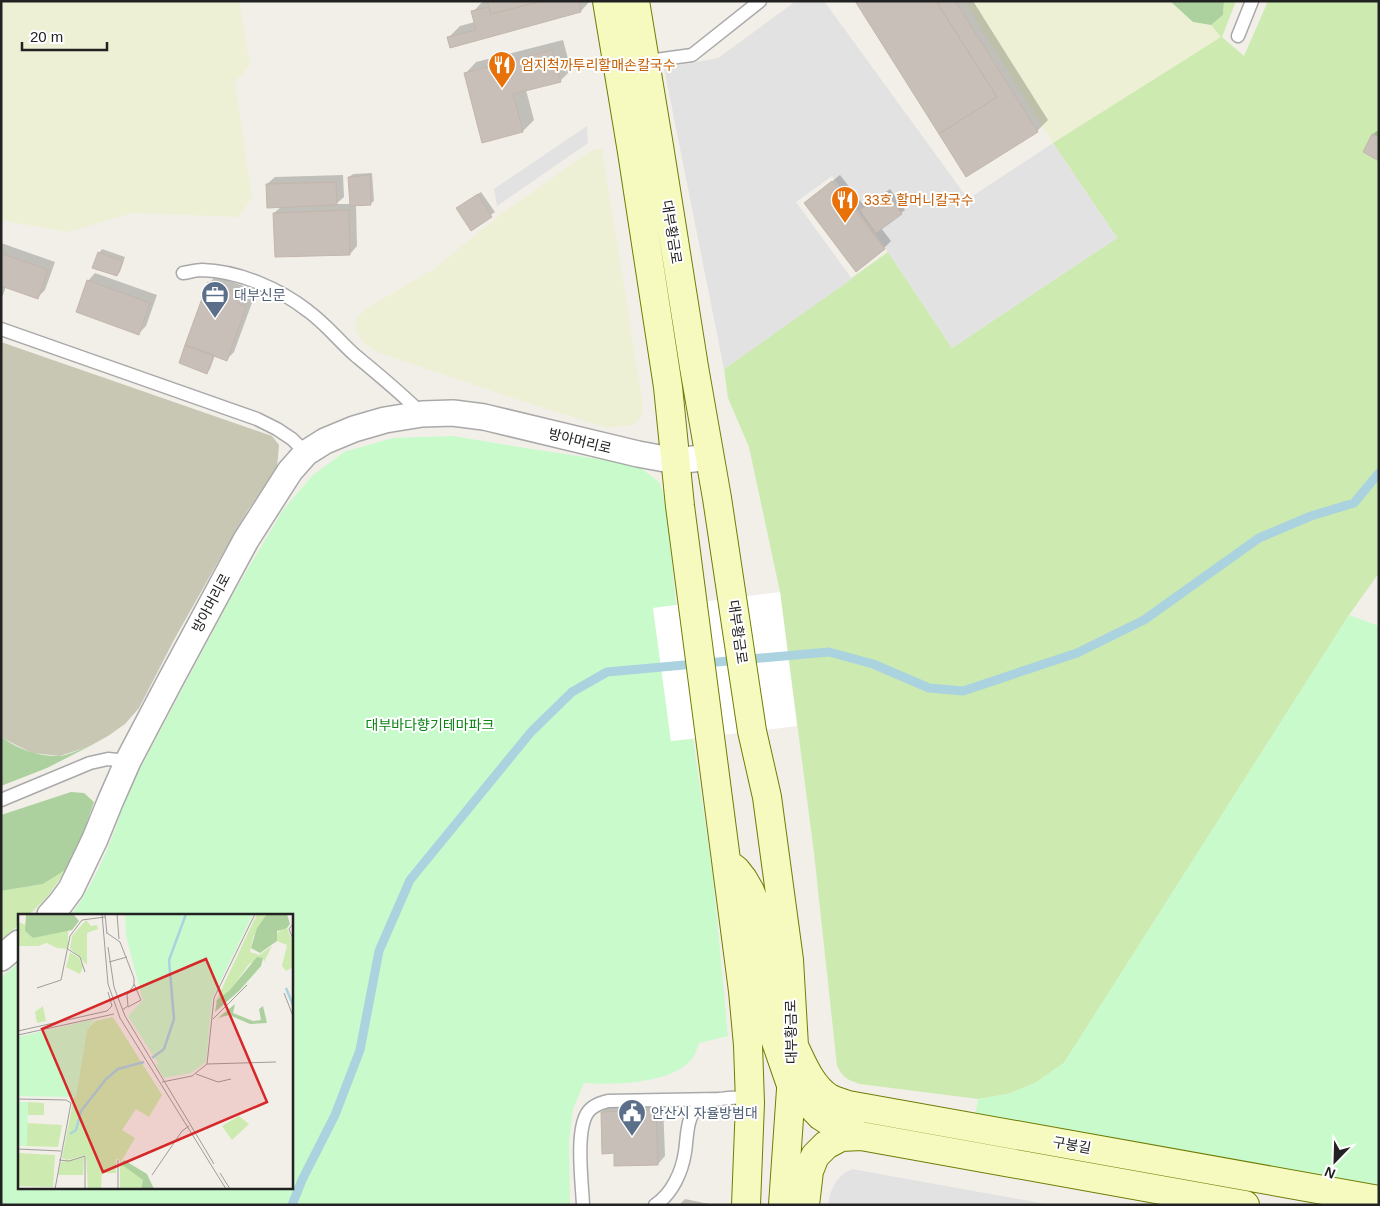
<svg xmlns="http://www.w3.org/2000/svg" width="1380" height="1206" viewBox="0 0 1380 1206" font-family="Arial,'Noto Sans KR',sans-serif">
<style>
.construction{fill:#c7c7b4}
.farmland{fill:#eef0d5}
.grass{fill:#cdebb0}
.forest{fill:#add19e}
.park{fill:#c8facc}
.parking{fill:#e2e2e2}
.pier{fill:#fff}
.shadow{fill:#0003}
.lines{fill:none;stroke-linecap:round;stroke-linejoin:round}
.stream{stroke:#aad3df;stroke-width:9}
.building{fill:#c7bfb8;stroke:#c4b6ab}
.lane-casing{stroke:#a9a9a9;stroke-width:15}
.street-casing{stroke:#a9a9a9;stroke-width:28}
.secondary-casing{stroke:#707d05;stroke-width:30}
.lane{stroke:#fff;stroke-width:12}
.street{stroke:#fff;stroke-width:25}
.secondary{stroke:#f7fabf;stroke-width:28}
.labels{text-anchor:middle;stroke-width:4;stroke-linejoin:round;paint-order:stroke}
.food-label{font-size:14px;fill:#c56008;stroke:#fff;text-anchor:start}
.street-label{font-size:14px;fill:#222;stroke:#fff}
.service-label{font-size:14px;fill:#4e5e75;stroke:#fff;text-anchor:start}
.park-label{font-size:14px;fill:#0c8416;stroke:#fff}
.inset-river{fill:none;stroke:#aad3df;stroke-width:2.5}
.inset-road{fill:none;stroke:#9f9d99;stroke-width:1}
.view{fill:#d62828;fill-opacity:0.15;stroke:#d62828;stroke-width:2.5}
.inset-edge{fill:none;stroke:#222;stroke-width:2.5}
</style>
<rect width="100%" height="100%" fill="#f2efe9"/>
<!-- construction -->
<path class="construction" d="M1,342L272,436L279,445L277,468L248,510L215,567L175,638L139,708L125,724L108,736L90,746L60,756L32,753L6,740L1,736Z"/>
<!-- farmland -->
<path class="farmland" d="M1,1H239L250,65L235,82L252,198L239,217L132,213L68,232L1,220Z
M964,1H1170L1193,22L1211,25L1222,37L1053,143Z
M602,148L643,405L642,416L634,424L623,426L607,428L518,400L377,352L361,340L355,328L356,318L364,310L435,268L505,211L592,150Z"/>
<!-- grass -->
<path class="grass" d="M1224,1H1236L1222,37L1244,56L1268,1H1379V573L1349,615L1064,1063L1035,1083L1008,1094L978,1099L860,1084C848,1080 843,1078 837,1066L814,853L780,592L749,447L728,398L724,369L888,252L952,348L1117,238L1053,143L1221,37L1211,25L1223,15Z
M67,869L47,897L29,915H19V925L1,940V891L43,884Z"/>
<!-- forest -->
<path class="forest" d="M1170,1H1224L1223,15L1211,25L1193,22Z
M1,736C15,749 41,757 60,756C69,755 80,749 90,746L47,768L1,786Z
M71,792L84,793L94,802L82,836L67,869L43,884L1,891V815Z"/>
<!-- park -->
<path class="park" d="M453,436L531,449L613,461L638,466L659,482L666,501L676,605L653,608L671,741L693,739L713,877L728,1036L699,1043C697,1048 695,1056 691,1060C671,1084 613,1085 584,1083L573,1109L569,1141L570,1205H1V977L19,963V1187H291V915H70C78,907 82,898 88,889C105,859 117,826 127,793L233,594L283,510L312,476L344,452L393,438Z
M1349,615L1379,626V1188L975,1116L978,1099L1008,1094L1035,1083L1064,1063Z"/>
<!-- parking -->
<path class="parking" d="M796,1H824L968,199L1053,143L1117,238L952,348L888,252L832,176L796,202L852,279L724,369L664,68L718,58Z
M587,126L588,143L497,206L494,189Z
M852,1169L1052,1205H828L830,1194L836,1181L843,1174Z"/>
<!-- pier -->
<path class="pier" d="M780,592L797,726L671,741L653,608Z"/>
<!-- shadow -->
<path class="shadow" d="M483,1H590L581,11L449,37L460,26L475,22L473,12Z
M856,1H973L1048,120L1037,131Z
M563,40L571,70L560,81L526,90L534,120L523,131L465,74L476,62Z
M1377,131L1379,132V159L1364,152L1373,134Z
M372,173L374,201L370,204L356,205L357,246L350,254L274,213L282,206L267,184L275,177L343,175L344,197L336,204H351L349,177L353,174Z
M840,175L865,207L890,189L905,210L881,228L891,241L884,248L805,203L813,196Z
M481,192L495,212L471,229L461,205Z
M1,243L55,262L45,290L37,298L6,286L3,295L1,297Z
M102,249L125,257L120,272L117,275L99,253Z
M95,273L157,295L146,326L139,333L88,281Z
M216,276L249,288L246,297L253,300L234,352L227,359L215,355L210,369L207,372L209,283Z
M663,1103L665,1156L658,1164L615,1152L602,1112L609,1105Z
M685,1199L714,1205H679Z"/>
<g class="lines">
<!-- stream -->
<path class="stream" d="M292,1205L302,1180L335,1115L360,1050L379,951L410,880L531,732L572,692L607,672L829,652L873,664L929,688L963,691L1077,653L1144,620L1259,538L1311,516L1354,503L1379,473"/>
</g>
<!-- building -->
<path class="building" d="M487,1H542L491,14Z
M542,1H579L581,12L450,48L447,37L476,30L471,11L489,7L491,14Z
M855,1H936L997,97L939,134Z
M936,1H955L1038,132L966,177L939,134L997,97Z
M552,50L561,82L513,94L523,132L482,143L464,73Z
M1372,134L1379,137V161L1363,152Z
M370,175L371,205L350,206L348,177Z
M832,181L885,249L856,272L804,203Z
M336,182L337,205L267,208L266,184Z
M886,192L902,214L876,233L860,210Z
M478,194L492,217L471,231L456,208Z
M349,210L350,255L275,257L273,213Z
M98,252L123,261L117,276L92,268Z
M1,253L48,270L38,299L1,286Z
M87,280L150,303L139,335L76,312Z
M208,282L242,295L239,304L246,307L227,361L185,345Z
M185,345L214,355L207,374L179,363Z
M656,1110L658,1165L614,1166V1153L602,1154L601,1112Z"/>
<g class="lines">
<defs>
<path id="lane" d="M1238,36L1252,1
M641,62L692,55L760,1
M183,273C190,272 196,270 202,270C239,271 280,289 308,311C326,324 339,341 356,356C379,375 401,393 422,414
M1,329L257,419L277,429L292,439L306,453
M1,800L90,763L108,759L128,761
M583,1205C582,1182 575,1130 588,1112C593,1105 601,1103 608,1101L719,1099
M655,1205C672,1194 682,1172 685,1152C688,1133 685,1110 707,1102C720,1097 736,1098 750,1097"/>
<path id="street" d="M50,915L60,904L71,889L95,839L110,802L128,761L170,681L246,540L290,471L306,453L325,441L354,429L385,420L422,414L453,413L484,417L638,454L676,461L710,457
M1,958L19,943"/>
<path id="secondary" d="M607,1L632,152L668,387L680,506L743,991L748,1045L750,1103L746,1205
M635,1L659,146L694,367L717,498L752,731L767,797L789,960L794,1046L783,1205
M727,863L736,870L743,879L750,891L755,904L765,986L772,1030L791,1085L821,1116L838,1127L861,1136
M794,1046C803,1065 811,1086 829,1098C835,1101 842,1103 848,1105L1379,1200
M805,1205L809,1171L815,1156L826,1145L841,1137L861,1136L1245,1205"/>
</defs>
<!-- lane casing -->
<use href="#lane" class="lane-casing"/>
<!-- street casing -->
<use href="#street" class="street-casing"/>
<!-- secondary casing -->
<use href="#secondary" class="secondary-casing"/>
<!-- lane -->
<use href="#lane" class="lane"/>
<!-- street -->
<use href="#street" class="street"/>
<!-- secondary -->
<use href="#secondary" class="secondary"/>
</g>
<!-- icons -->
<defs>
<symbol id="restaurant-pin" viewBox="-11 -11 22 30"><path d="M0 17L-7.5 6A9.5 9.5 0 1 1 7.5 6Z" fill="#e8710a" stroke="#fff"/><path d="M-5-6h1v4h1v-4h1v4h1v-4h1v5L-1.5 .5V6h-2V.5L-5-1ZM5-6V6H3V1.5H1.5Q1.5-4 5-6Z" fill="#fff"/></symbol>
<symbol id="office-pin" viewBox="-11 -11 22 30"><path d="M0 17L-7.5 6A9.5 9.5 0 1 1 7.5 6Z" fill="#5c6f8a" stroke="#fff"/><path d="M-6-3h4V-5.5h4V-3h4V5H-6ZM-1-4.5V-3h2v-1.5ZM-6 0V1H6V0Z" fill="#fff"/></symbol>
<symbol id="civic-pin" viewBox="-11 -11 22 30"><path d="M0 17L-7.5 6A9.5 9.5 0 1 1 7.5 6Z" fill="#5c6f8a" stroke="#fff"/><path d="M-.6-6.5H3V-4.5H.6V-3L4-1V1h2V6H-6V1h2V-1L-.6-3ZM-1.2 2.5V6h2.4V2.5Z" fill="#fff"/></symbol>
</defs>
<g fill-rule="evenodd">
<use href="#restaurant-pin" x="486" y="49" width="32" height="43"/>
<use href="#restaurant-pin" x="829" y="184" width="32" height="43"/>
<use href="#office-pin" x="199" y="279" width="32" height="43"/>
<use href="#civic-pin" x="616" y="1097" width="32" height="43"/>
</g>
<g class="labels">
<!-- food labels -->
<g class="food-label">
<text x="521" y="70">엄지척까투리할매손칼국수</text>
<text x="864" y="205">33호 할머니칼국수</text>
</g>
<!-- street labels -->
<g class="street-label">
<text transform="translate(672 232) rotate(81)" y="5">대부황금로</text>
<text transform="translate(580 441) rotate(14)" y="5">방아머리로</text>
<text transform="translate(211 603) rotate(-62)" y="5">방아머리로</text>
<text transform="translate(738 632) rotate(82)" y="5">대부황금로</text>
<text transform="translate(791 1032) rotate(-91)" y="5">대부황금로</text>
<text transform="translate(1072 1145) rotate(10)" y="5">구봉길</text>
</g>
<!-- service labels -->
<g class="service-label">
<text x="234" y="300">대부신문</text>
<text x="651" y="1118">안산시 자율방범대</text>
</g>
<!-- park labels -->
<g class="park-label">
<text x="430" y="730">대부바다향기테마파크</text>
</g>
</g>
<!-- overview -->
<g transform="translate(18 914)">
<rect width="275" height="275" fill="#f2efe9"/>
<path d="M239,0H249L235,24L232,38L241,41L254,32L246,48L245,44L231,50L211,78L197,89ZM68,6L73,12L79,11L80,15L69,19V51L52,34L54,22ZM0,8L8,11L7,17L15,24L50,16V35L39,34L29,29L20,32H0ZM266,13L269,14L275,28V53L268,57L264,52L269,31L259,27L257,21ZM52,38L61,44L65,53L62,60L48,53ZM25,92L28,107L19,109L17,98ZM95,103L144,181L131,203L118,195L104,216L117,224L103,248L125,266L123,275H102V246L98,245V259H84L83,275H70L68,241L49,246L44,244L69,116L77,107ZM10,188L26,189V201H10ZM221,202L231,210L214,226L204,212ZM9,209L44,211L40,233L9,232ZM0,239L37,241L35,273L0,272ZM66,243L65,261H40L43,248Z" fill="#cdebb0"/>
<path d="M8,0H55L61,7L54,16L15,24L7,17ZM249,0H269L272,10L269,14L259,17V27L242,39L233,34L239,14ZM239,43L245,44L243,52L221,77L197,98L199,86L211,77ZM217,90L215,99L235,107L243,106L241,95L245,92L249,109L232,110L211,101L200,104ZM106,246L129,260L136,275H123L125,266L103,250Z" fill="#add19e"/>
<path d="M107,0H235L194,84L188,148L173,159L146,164L138,151L140,149L110,102L125,86L108,22ZM77,105L69,116L58,183L0,182V123ZM0,188H10L9,232H0Z" fill="#c8facc"/>
<path class="inset-river" d="M268,74L275,91M134,144L146,135L156,105L151,46L168,0M52,220L58,216L63,197L88,165L100,155L126,148"/>
<path class="inset-road" d="M84,0L90,70L102,104L208,275M87,0L89,20M99,0L101,25M275,10L271,15L275,25M89,19L102,28L116,64V71L109,81L110,92L104,96M90,33L96,73L107,102L196,250M50,35L62,43L67,58M91,48L109,43M19,74L43,66L52,22L64,6L87,3M266,79L275,102M110,93L123,86L116,70M195,105L229,71M0,117L89,97L94,92L90,78M0,121L96,100M189,150L258,148M178,160L200,168L213,165M144,168L174,162L189,150L196,84L237,0M0,185L48,186L53,189L37,275M0,235L43,237M41,246L51,247L67,242V275M100,246V275M202,259L212,275M134,261L164,217L171,212"/>
<path class="view" d="M188,45L249,188L85,258L24,115Z"/>
<rect width="275" height="275" class="inset-edge"/>
</g>
<!-- border -->
<rect width="1380" height="1206" fill="none" stroke="#222222" stroke-width="5"/>
<!-- north arrow -->
<g transform="translate(1335 1161) rotate(203)" stroke="#ffffff" stroke-width="4" paint-order="stroke">
<path d="M0-4L9 19L0 12L-9 19Z" fill="#222222"/>
<text y="-8" font-size="14" font-weight="bold" text-anchor="middle" fill="#222222">N</text>
</g>
<!-- scale -->
<path d="M22 42v8h85v-8" fill="none" stroke="#222222" stroke-width="2.5"/>
<text x="30" y="42" font-size="15" fill="#222222" stroke="#ffffff" stroke-width="4" paint-order="stroke">20 m</text>
</svg>
